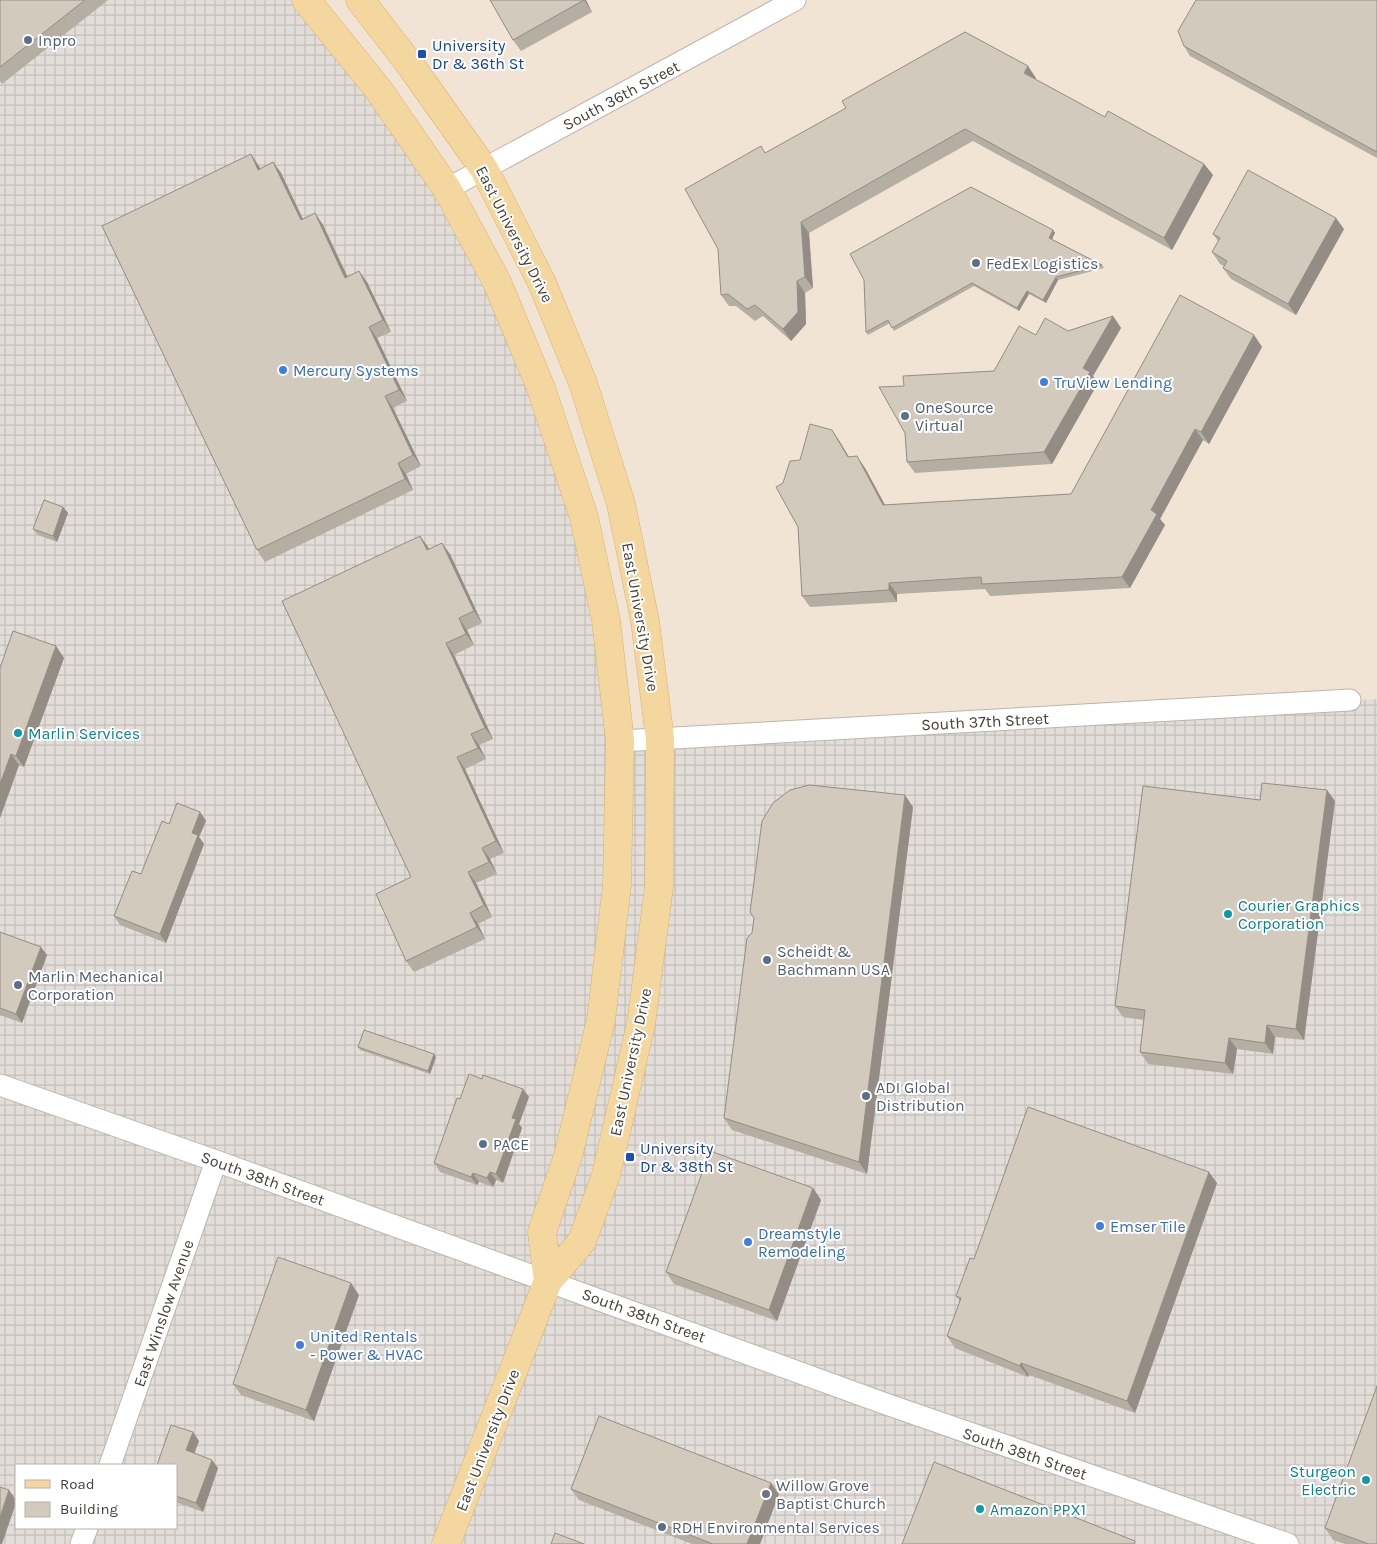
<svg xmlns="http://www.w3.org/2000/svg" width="1377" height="1544" viewBox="0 0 1377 1544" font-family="Karla,sans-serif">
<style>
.commercial{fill:#f2e4d5}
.industrial{fill:url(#industrial-grid);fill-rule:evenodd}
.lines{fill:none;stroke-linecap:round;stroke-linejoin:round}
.minor-casing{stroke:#bdb5ab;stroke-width:23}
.major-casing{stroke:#d7b370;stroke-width:29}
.minor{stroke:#fff;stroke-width:21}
.major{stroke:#f4d79f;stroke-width:28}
.wall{fill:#b5aea3}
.shaded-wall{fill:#948d85}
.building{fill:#d3cabe;stroke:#948d85}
.service-dot{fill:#5c6f8a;stroke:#fff;stroke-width:2}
.transit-dot{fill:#1a4fb4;stroke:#fff;stroke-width:2}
.shop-dot{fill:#3f7fe0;stroke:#fff;stroke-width:2}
.culture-dot{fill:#0f9aa8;stroke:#fff;stroke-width:2}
.worship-dot{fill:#6b7280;stroke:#fff;stroke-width:2}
.labels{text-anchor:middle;stroke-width:4;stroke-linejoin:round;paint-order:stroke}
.service-label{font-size:16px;fill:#4e5e75;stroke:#fff;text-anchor:start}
.transit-label{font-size:16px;fill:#164399;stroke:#fff;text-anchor:start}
.street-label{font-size:16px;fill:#453f37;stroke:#fff}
.shop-label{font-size:16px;fill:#366cbe;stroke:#fff;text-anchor:start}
.culture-label{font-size:16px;fill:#0d838f;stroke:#fff;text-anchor:start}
.worship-label{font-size:16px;fill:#5b616d;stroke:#fff;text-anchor:start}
</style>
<defs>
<pattern id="industrial-grid" width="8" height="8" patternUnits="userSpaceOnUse" patternTransform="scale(1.25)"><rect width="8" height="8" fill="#e2ddd9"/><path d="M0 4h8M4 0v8" fill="none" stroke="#c3bfbb"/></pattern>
</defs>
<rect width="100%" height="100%" fill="#f2eee8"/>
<!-- commercial -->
<path class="commercial" d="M306,0H1377V699L620,741Z"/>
<!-- industrial -->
<path class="industrial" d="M0,0H306L447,189L584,517L620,741L1377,699V1544H0ZM16,1465H176V1528H16Z"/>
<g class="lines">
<defs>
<path id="minor" d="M447,189L795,0
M620,741L1350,700
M0,1085L216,1161L886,1404L1288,1544
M110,1465L216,1161
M81,1544L87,1528"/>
<path id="major" d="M306,0L378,89L447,189L497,282L541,388L584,517L606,620L620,741L617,885L601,1020L568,1156L542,1232L548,1281
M360,0L411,66L484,169L542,283L583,383L621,504L645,621L660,739L659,887L641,1024L606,1175L582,1241L548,1281L446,1544"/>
</defs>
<!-- minor casing -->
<use href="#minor" class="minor-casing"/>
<!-- major casing -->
<use href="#major" class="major-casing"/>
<!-- minor -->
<use href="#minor" class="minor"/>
<!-- major -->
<use href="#major" class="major"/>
</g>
<!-- wall -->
<path class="wall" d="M0,0H108L2,84L0,81Z
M490,0H586L592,12L521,51L513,40Z
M1377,0V158L1190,56L1184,46Z
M1036,78L1035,79L1105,117L1204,164L1213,175L1172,250L973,141L809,233L813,288L805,293L806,324L791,341L763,316L755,321L736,306H729L721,295L761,146L765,153Z
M273,162L281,173L303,219L315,213L323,225L348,277L367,282L391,332L377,338L407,401L393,408L421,466L406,474L413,490L265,562L257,550L259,166L260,169Z
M1344,229L1296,315L1231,279L1223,268L1224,266L1220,264L1212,252L1218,241L1213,234Z
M1053,230L1055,233L1052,239L1102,265L1104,268L1058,280L1046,303L1029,294L1019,311L974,286L894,331L890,323L868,335L866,332Z
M1113,316L1121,328L1093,376L1098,383L1052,464L915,473L907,462L904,386L994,371L1036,335L1068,331Z
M1254,335L1262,347L1209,444L1203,440L1160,519L1165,525L1130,588L990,596L985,589L897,594V602L810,607L802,596L798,527L783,483L800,460L832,430L840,442L849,457L865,468L885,505L1071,494Z
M63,507L68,513L57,542L38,535L33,529Z
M420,536L429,549L450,554L482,623L467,630L474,645L454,655L493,739L479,745L486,759L465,769L504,853L490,859L497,874L476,883L492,917L478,924L485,939L414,972L406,961L411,877Z
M56,646L64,658L24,767L19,765L0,818V668Z
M1260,800L1335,801L1304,1040L1275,1037L1273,1054L1237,1049L1233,1074L1148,1064L1140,1052L1144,1020L1123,1017L1115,1006Z
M913,807L867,1174L732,1130L724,1118Z
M200,812L206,821L199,837L204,844L166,943L120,925L114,916L141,874L169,824Z
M0,932L47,955L22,1023L0,1015Z
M358,1047L436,1057L430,1074L360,1050Z
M482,1079L523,1089L529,1097L519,1124L522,1128L503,1183L496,1180L493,1187L479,1182L477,1185L440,1172L434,1163L460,1099Z
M1217,1183L1135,1413L1029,1375L1028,1377L955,1348L947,1336L960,1302L956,1296L974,1259Z
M813,1188L821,1200L777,1321L674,1284L666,1272Z
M359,1295L314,1421L241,1395L233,1384Z
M199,1441L194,1453L218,1468L203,1512L178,1503L176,1507V1465Z
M771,1483L779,1494L760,1544H692L579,1500L571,1489Z
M1325,1528L1377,1544H1345L1333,1540Z"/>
<!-- shaded-wall -->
<path class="shaded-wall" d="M584,0H586L592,12Z
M1028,66L1036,78L1032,84L1024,73Z
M251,154L259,166L266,181L258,170Z
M273,162L281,173L309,232L301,220Z
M1204,164L1213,175L1172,250L1164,238Z
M315,213L323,225L353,289L345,278Z
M1336,218L1344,229L1296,315L1288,304Z
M801,222L809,233L813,288L805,277Z
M1053,230L1055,233L1051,241L1049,238Z
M359,271L367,282L391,332L383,320Z
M1056,277L1058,280L1046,303L1043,300Z
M797,281L805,293L806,324L791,341L783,329Z
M1027,291L1029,294L1019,311L1017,308Z
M1113,316L1121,328L1093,376L1098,383L1052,464L1044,452L1083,368Z
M369,327L377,338L407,401L399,390Z
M1254,335L1262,347L1209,444L1201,432Z
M385,396L393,408L421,466L413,455Z
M1195,429L1203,440L1160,519L1165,525L1130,588L1122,577L1151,510Z
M832,430L840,442L856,469L848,457Z
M857,456L865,468L891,516L883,505Z
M398,463L406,474L413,490L405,479Z
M63,507L68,513L57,542L53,536Z
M420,536L428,547L435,561L427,550Z
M442,543L450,554L482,623L474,611Z
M889,583L897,594V602L889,590Z
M459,618L467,630L474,645L466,634Z
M446,643L454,655L493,739L485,728Z
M56,646L64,658L24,767L16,756Z
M471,734L479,745L486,759L478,748Z
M11,754L19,765L0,818V784Z
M457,757L465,769L504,853L496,841Z
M1327,790L1335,801L1304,1040L1296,1029Z
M905,795L913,807L867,1174L859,1162Z
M200,812L206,821L199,837L204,844L166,943L160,934L192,833Z
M482,848L490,859L497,874L489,862Z
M468,872L476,883L492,917L484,905Z
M470,913L478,924L485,939L477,927Z
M41,947L47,955L22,1023L16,1014Z
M1267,1025L1275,1037L1273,1054L1265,1043Z
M1229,1038L1237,1049L1233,1074L1225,1063Z
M434,1054L436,1057L430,1074L428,1071Z
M523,1089L529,1097L519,1124L522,1128L503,1183L496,1174L512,1118Z
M490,1172L496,1180L493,1187L487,1178Z
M1209,1172L1217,1183L1135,1413L1127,1401Z
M473,1173L479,1182L477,1185L471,1177Z
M813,1188L821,1200L777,1321L769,1310Z
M351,1283L359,1295L314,1421L306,1410Z
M1021,1363L1029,1375L1028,1377L1020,1366Z
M193,1432L199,1441L192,1459L186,1450Z
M212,1460L218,1468L203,1512L196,1503Z
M771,1483L779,1494L760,1544H747Z
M9,1490L16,1500V1503L2,1544H0V1517Z"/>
<!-- building -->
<path class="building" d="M0,0H85L0,67Z
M490,0H584L513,40Z
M1196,0H1377V152L1184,46L1178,31Z
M965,32L1028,66L1024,73L1105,117L1108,111L1204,164L1164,238L965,129L801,222L805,277L797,281L798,312L783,329L755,305L747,309L728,294L721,295L718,249L685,189L761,146L765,153L846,108L842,101Z
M251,154L258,170L273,162L301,220L315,213L345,278L359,271L383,320L369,327L399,390L385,396L413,455L398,463L405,479L257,550L102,226Z
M1248,170L1336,218L1288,304L1223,268L1227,261L1212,252L1220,238L1213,234Z
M971,187L1053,230L1049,238L1102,265L1056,277L1043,300L1027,291L1017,308L972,283L892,328L888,320L866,332L864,280L850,254Z
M1180,295L1254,335L1201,432L1195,429L1151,510L1157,514L1122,577L982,584L981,577L889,583V590L802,596L798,527L776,487L783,483L790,461L800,460L810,424L832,430L848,457L857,456L883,505L1071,494Z
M1113,316L1083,368L1090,372L1044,452L907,462L905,433L879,387L904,386L903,376L994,371L1019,326L1036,335L1045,318L1068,331Z
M44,500L63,507L53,536L33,529Z
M420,536L427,550L442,543L474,611L459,618L466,634L446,643L485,728L471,734L478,748L457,757L496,841L482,848L489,862L468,872L484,905L470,913L477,927L406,961L376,894L411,877L282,601Z
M13,631L56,646L16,756L11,754L0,784V668Z
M1262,783L1327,790L1296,1029L1267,1025L1265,1043L1229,1038L1225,1063L1140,1052L1145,1010L1115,1006L1143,786L1260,800Z
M809,785L905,795L859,1162L724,1118L747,938L752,933L754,918L750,912L762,821L773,803L790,790Z
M177,803L200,812L192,833L198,835L160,934L114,916L132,871L141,874L162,821L169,824Z
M0,932L41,947L16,1014L0,1008Z
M364,1030L434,1054L428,1071L358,1047Z
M469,1074L482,1079L483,1075L523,1089L512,1118L516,1119L496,1174L490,1172L487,1178L473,1173L471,1177L434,1163L457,1098L460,1099Z
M1028,1107L1209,1172L1127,1401L1021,1363L1020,1366L947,1336L961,1298L956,1296L970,1258L974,1259Z
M710,1151L813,1188L769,1310L666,1272Z
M278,1257L351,1283L306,1410L233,1384Z
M1377,1386V1544H1369L1325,1528Z
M599,1416L771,1483L747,1544H713L571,1489Z
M171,1425L193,1432L186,1450L212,1460L196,1503L176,1496V1465H157Z
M934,1462L1135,1541L1134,1544H902Z
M0,1487L9,1490L0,1517Z
M555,1533L584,1544H551Z"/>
<!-- markers -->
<g class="service-dot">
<circle cx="28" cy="40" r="5"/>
<circle cx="976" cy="263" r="5"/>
<circle cx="905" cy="416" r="5"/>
<circle cx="767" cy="960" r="5"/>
<circle cx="18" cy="985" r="5"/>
<circle cx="866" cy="1096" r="5"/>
<circle cx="483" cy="1144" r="5"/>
<circle cx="662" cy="1527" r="5"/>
</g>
<g class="transit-dot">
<rect x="417" y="49" width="10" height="10" rx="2.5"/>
<rect x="625" y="1152" width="10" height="10" rx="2.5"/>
</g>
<g class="shop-dot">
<circle cx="283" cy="370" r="5"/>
<circle cx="1044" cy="382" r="5"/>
<circle cx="1100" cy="1226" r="5"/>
<circle cx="748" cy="1242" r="5"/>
<circle cx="300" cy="1345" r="5"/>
</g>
<g class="culture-dot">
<circle cx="18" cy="733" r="5"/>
<circle cx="1228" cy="914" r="5"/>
<circle cx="1366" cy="1480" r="5"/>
<circle cx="980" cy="1509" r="5"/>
</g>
<circle class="worship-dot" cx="766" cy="1494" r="5"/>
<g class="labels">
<!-- service labels -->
<g class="service-label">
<text x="38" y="46">Inpro</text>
<text x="986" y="269">FedEx Logistics</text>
<text x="915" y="413">OneSource<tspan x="915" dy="18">Virtual</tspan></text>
<text x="777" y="957">Scheidt &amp;<tspan x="777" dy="18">Bachmann USA</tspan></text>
<text x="28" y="982">Marlin Mechanical<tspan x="28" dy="18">Corporation</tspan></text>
<text x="876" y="1093">ADI Global<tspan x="876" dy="18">Distribution</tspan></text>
<text x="493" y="1150">PACE</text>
<text x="672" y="1533">RDH Environmental Services</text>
</g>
<!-- transit labels -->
<g class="transit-label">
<text x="432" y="51">University<tspan x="432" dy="18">Dr &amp; 36th St</tspan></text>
<text x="640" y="1154">University<tspan x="640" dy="18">Dr &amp; 38th St</tspan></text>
</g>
<!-- street labels -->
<g class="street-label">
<text transform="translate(621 95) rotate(-28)" y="6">South 36th Street</text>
<text transform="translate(515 234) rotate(63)" y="6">East University Drive</text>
<text transform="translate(641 617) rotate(80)" y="6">East University Drive</text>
<text transform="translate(985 721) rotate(-3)" y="6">South 37th Street</text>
<text transform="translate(630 1062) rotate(-78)" y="6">East University Drive</text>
<text transform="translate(263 1178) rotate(20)" y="6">South 38th Street</text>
<text transform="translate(163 1313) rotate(-71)" y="6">East Winslow Avenue</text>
<text transform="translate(644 1315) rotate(20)" y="6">South 38th Street</text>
<text transform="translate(487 1440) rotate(-69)" y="6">East University Drive</text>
<text transform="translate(1025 1453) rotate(19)" y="6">South 38th Street</text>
</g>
<!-- shop labels -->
<g class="shop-label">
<text x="293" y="376">Mercury Systems</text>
<text x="1054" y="388">TruView Lending</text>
<text x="1110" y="1232">Emser Tile</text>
<text x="758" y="1239">Dreamstyle<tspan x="758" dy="18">Remodeling</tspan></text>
<text x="310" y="1342">United Rentals<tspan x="310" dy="18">- Power &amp; HVAC</tspan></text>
</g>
<!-- culture labels -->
<g class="culture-label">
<text x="28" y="739">Marlin Services</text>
<text x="1238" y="911">Courier Graphics<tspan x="1238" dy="18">Corporation</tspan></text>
<text x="1356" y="1477" text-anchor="end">Sturgeon<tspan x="1356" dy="18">Electric</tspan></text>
<text x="990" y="1515">Amazon PPX1</text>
</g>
<!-- worship labels -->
<g class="worship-label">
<text x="776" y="1491">Willow Grove<tspan x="776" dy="18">Baptist Church</tspan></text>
</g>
</g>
<!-- legend -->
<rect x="15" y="1464" width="162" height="65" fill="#ffffff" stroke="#b5b2af"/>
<rect x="25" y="1480" width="25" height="8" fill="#f4d79f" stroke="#b5b2af"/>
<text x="60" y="1489" font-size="15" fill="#453f37">Road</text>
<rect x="25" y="1502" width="25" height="15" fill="#d3cabe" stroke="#b5b2af"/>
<text x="60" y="1514" font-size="15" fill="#453f37">Building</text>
</svg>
